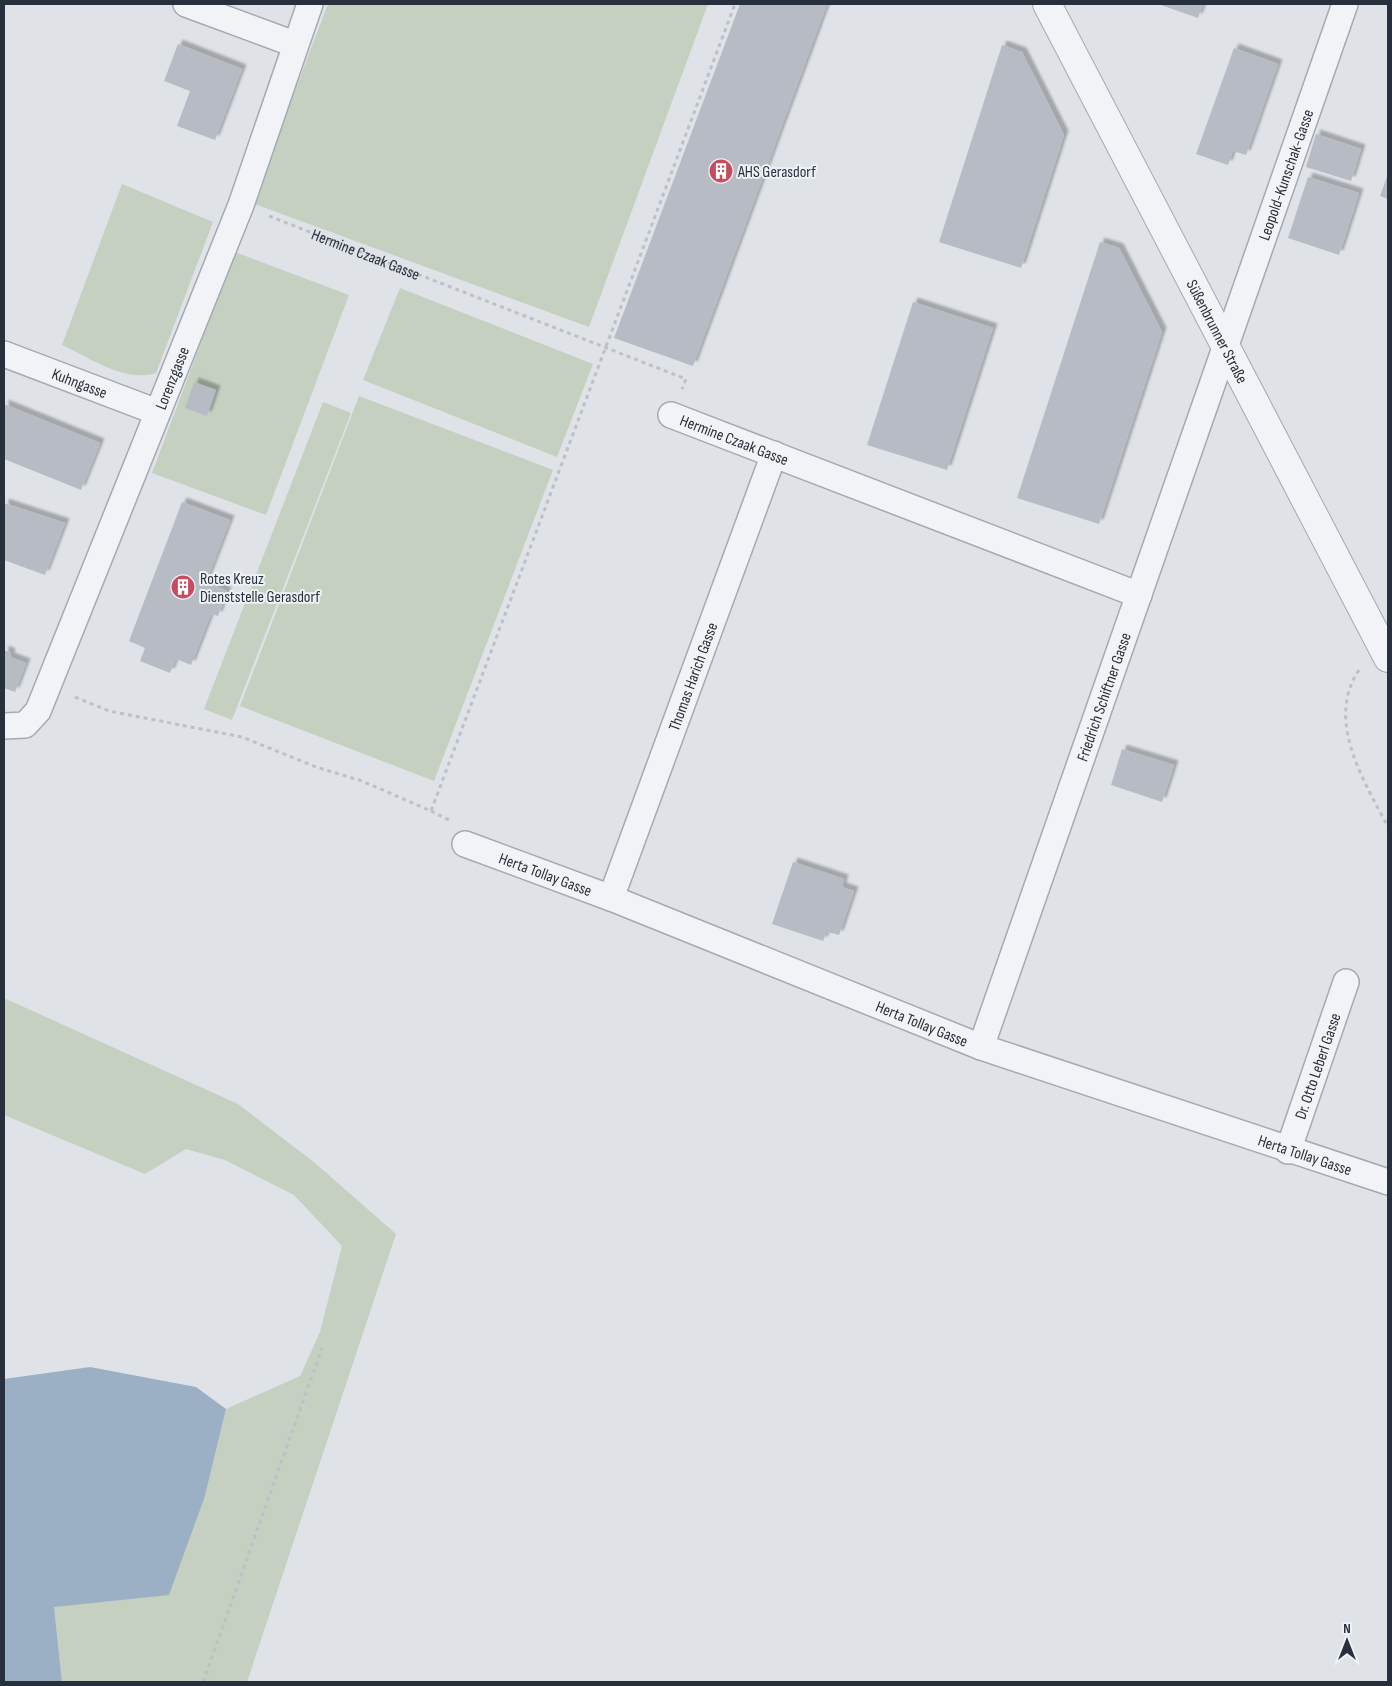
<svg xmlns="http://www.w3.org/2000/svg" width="1392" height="1686" viewBox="0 0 1392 1686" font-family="'Sofia Sans Condensed',sans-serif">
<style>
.green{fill:#c5d0c1}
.water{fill:#9cb0c5}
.building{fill:#b7bcc4;filter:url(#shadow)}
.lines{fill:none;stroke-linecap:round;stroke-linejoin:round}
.minor-casing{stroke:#a5a9b1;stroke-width:28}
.tertiary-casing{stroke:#a5a9b1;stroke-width:30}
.path{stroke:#bdc0c6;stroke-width:3;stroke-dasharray:4 4;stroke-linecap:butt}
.minor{stroke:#f1f3f6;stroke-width:25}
.tertiary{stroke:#f1f3f6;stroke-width:28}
.labels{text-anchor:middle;stroke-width:4;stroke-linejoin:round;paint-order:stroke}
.poi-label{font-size:16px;fill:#29303d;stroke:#eef1f5;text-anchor:start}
.street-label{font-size:16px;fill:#29303d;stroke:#eef1f5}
</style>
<defs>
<filter id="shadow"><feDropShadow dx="4.5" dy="-4.5" stdDeviation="1" flood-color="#0004"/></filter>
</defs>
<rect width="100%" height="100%" fill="#dfe2e7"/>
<!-- green -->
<path class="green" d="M328,4H708L589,327L252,203Z
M122,184L213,222L156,373C125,383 90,358 62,345Z
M235,252L349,295L266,515L152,473Z
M400,288L593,364L557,457L363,380Z
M359,396L553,470L434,781L240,706Z
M323,402L351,413L232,720L204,709Z
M4,998L238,1104L315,1163L396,1234L247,1682H62L54,1607L205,1496L226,1409L300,1376L320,1332L342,1246L294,1195L225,1160L186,1149L145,1174L4,1115Z"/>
<!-- water -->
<path class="water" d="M90,1367L196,1387L226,1409L205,1496L169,1595L54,1607L62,1682H4V1379Z"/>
<!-- building -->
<path class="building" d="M740,4H827L693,366L614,338Z
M1158,4H1203L1198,18Z
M178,44L242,69L215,140L177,126L190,91L164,81Z
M1002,45L1022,52L1064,135L1021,268L939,242Z
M1234,48L1278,64L1246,155L1233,151L1228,165L1196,154Z
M1316,134L1361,149L1351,181L1306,167Z
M1388,174V199L1380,196Z
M1308,177L1359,193L1339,255L1288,238Z
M1100,242L1119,248L1162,332L1099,524L1017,498Z
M913,302L993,328L947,470L867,445Z
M194,382L216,390L207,416L185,408Z
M4,404L100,443L81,490L4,459Z
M182,502L230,520L206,582L227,591L218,616L211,614L191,665L176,659L170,673L140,661L145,648L129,641Z
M4,503L65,523L45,575L4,560Z
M4,650L11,653L10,657L26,663L15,692L4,688Z
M1122,749L1174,765L1162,802L1111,785Z
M793,862L844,879L842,887L854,891L839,935L827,932L823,941L772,924Z"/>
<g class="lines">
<defs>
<g id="minor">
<path d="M186,4L294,44"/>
<path id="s2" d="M4,354L157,412"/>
<path id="s3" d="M671,415L1139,595"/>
<path id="s4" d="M4,726L25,725L38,711L241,205L310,4"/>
<path id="s5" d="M465,844L611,898L981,1047L1388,1182"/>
<path id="s6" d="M611,898L774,454"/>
<path id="s7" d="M981,1047L1345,4"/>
<path id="s8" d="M1288,1151L1346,982"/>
</g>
<g id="tertiary">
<path id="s9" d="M1047,4L1388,658"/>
</g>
</defs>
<!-- minor casing -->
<use href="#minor" class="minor-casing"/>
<!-- tertiary casing -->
<use href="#tertiary" class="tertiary-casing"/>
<!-- path -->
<g class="path">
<path id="s1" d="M269,216L686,379L682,389"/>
<path d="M1359,670C1325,720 1364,781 1388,827"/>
<path d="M75,697L109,711L242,737L316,767L362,781L431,811L735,4"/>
<path d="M431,811L449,820"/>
<path d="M203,1682L322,1348"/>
</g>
<!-- minor -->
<use href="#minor" class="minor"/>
<!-- tertiary -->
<use href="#tertiary" class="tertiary"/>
</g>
<!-- icons -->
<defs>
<symbol id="building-disc" viewBox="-11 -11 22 22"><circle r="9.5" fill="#c44d5f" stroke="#eef1f5"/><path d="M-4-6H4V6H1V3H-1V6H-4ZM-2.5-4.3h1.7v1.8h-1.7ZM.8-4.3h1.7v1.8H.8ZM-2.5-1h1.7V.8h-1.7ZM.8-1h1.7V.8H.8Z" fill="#fff"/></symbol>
</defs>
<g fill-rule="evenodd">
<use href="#building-disc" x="707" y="157" width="28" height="28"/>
<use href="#building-disc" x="169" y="573" width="28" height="28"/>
</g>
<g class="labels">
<!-- poi labels -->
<g class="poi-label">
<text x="738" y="177">AHS Gerasdorf</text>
<text x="200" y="584">Rotes Kreuz<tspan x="200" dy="18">Dienststelle Gerasdorf</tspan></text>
</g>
<!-- street labels -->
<g class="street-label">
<text dy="6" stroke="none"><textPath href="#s7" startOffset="924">Leopold-Kunschak-Gasse</textPath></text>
<text dy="6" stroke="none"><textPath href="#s1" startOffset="104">Hermine Czaak Gasse</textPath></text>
<text dy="6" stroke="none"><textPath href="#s9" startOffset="369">Süßenbrunner Straße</textPath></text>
<text dy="6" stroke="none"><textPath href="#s4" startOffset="399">Lorenzgasse</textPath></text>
<text dy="6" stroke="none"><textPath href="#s2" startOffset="81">Kuhngasse</textPath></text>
<text dy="6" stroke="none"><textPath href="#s3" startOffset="68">Hermine Czaak Gasse</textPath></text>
<text dy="6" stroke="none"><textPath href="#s6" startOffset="236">Thomas Harich Gasse</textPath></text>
<text dy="6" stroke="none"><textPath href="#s7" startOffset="371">Friedrich Schiftner Gasse</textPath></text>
<text dy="6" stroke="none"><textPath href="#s5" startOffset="86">Herta Tollay Gasse</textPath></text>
<text dy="6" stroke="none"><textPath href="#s5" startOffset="491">Herta Tollay Gasse</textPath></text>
<text dy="6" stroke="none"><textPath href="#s8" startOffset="90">Dr. Otto Leberl Gasse</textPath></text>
<text dy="6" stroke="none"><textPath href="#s5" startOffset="896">Herta Tollay Gasse</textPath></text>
</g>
</g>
<!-- border -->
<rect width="1392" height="1686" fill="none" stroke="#29303d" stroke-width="10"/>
<!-- north arrow -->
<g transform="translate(1347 1641)" stroke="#eef1f5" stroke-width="4" paint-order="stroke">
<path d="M0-4L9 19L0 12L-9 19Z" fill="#29303d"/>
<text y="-8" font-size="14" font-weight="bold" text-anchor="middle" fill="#29303d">N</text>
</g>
</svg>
